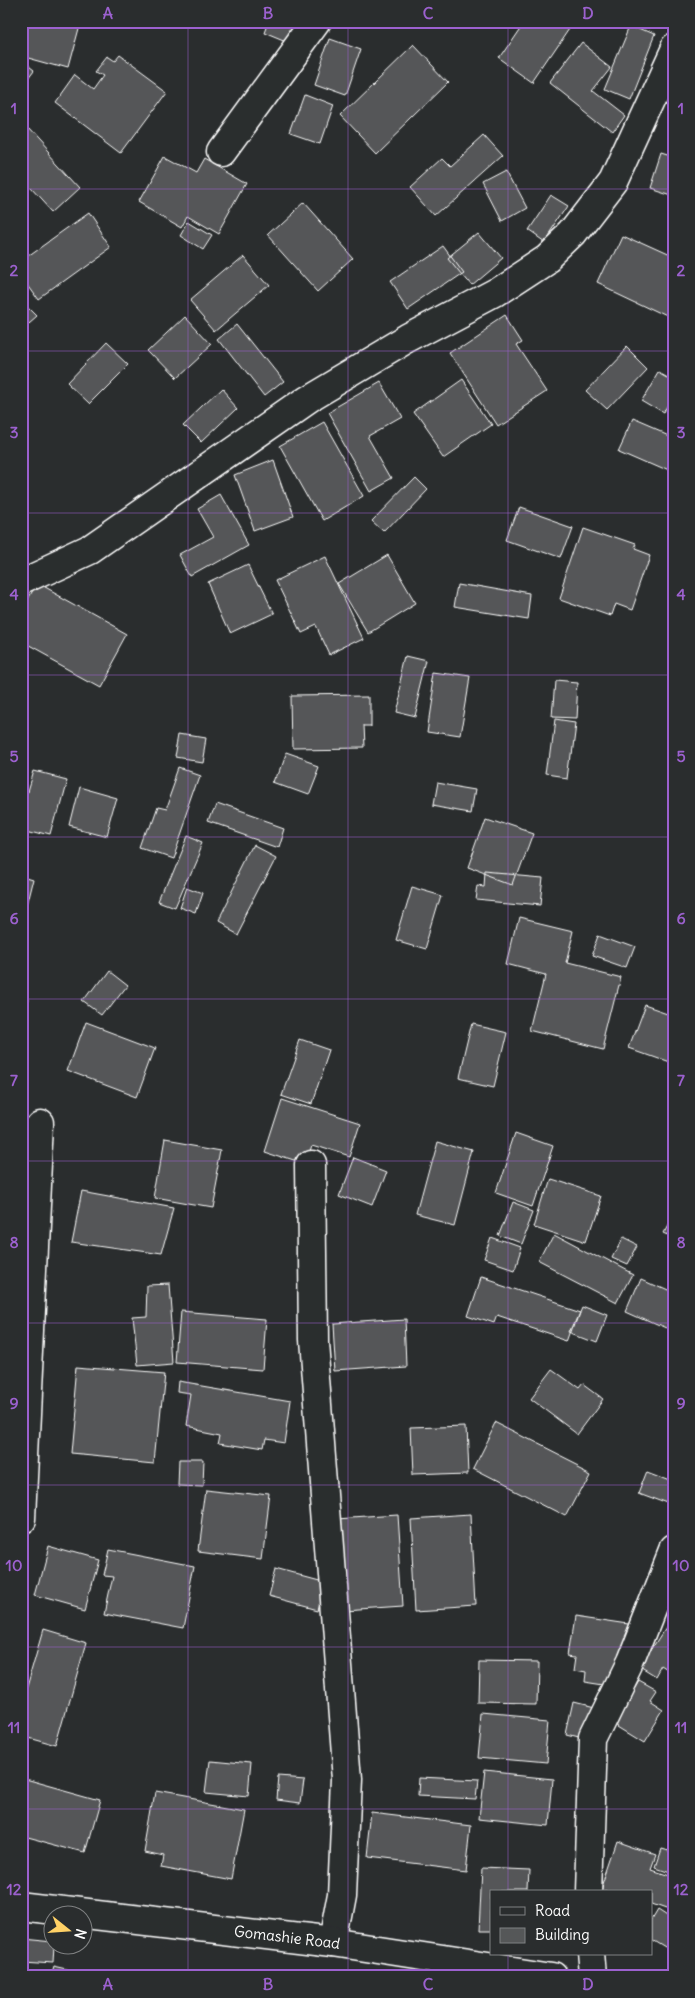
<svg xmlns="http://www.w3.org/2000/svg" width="695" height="1998" viewBox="0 0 695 1998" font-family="Delius,sans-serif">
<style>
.building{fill:#555758;stroke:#fff}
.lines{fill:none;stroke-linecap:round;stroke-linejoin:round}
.minor-casing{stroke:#fff;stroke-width:31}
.minor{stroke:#2a2d2e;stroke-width:28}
.grid{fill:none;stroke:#9c61cf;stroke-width:1;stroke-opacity:0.55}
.labels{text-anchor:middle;stroke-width:4.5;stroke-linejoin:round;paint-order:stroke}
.street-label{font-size:15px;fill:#fff;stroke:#2a2d2e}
.neatline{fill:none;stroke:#9c61cf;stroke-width:2}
.grid-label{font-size:16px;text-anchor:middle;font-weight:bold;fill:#9c61cf}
</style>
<rect width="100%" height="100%" fill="#2a2d2e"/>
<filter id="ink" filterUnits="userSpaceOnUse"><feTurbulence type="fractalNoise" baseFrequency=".02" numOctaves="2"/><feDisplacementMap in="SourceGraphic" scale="10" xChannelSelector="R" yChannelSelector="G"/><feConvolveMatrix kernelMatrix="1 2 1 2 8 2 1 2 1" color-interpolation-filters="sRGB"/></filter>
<g filter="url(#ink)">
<!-- building -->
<path class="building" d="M29,21H81L68,69L21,56Z
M269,21H309L299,46L265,32Z
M524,21H576L534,83L499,58Z
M631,26L654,36L629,99L605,89Z
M330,38L361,49L345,96L314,85Z
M581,43L612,67L593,91L624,115L612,132L550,83Z
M413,45L448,82L375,153L340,116Z
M118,55L167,91L121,153L55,103L75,75L93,89L103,75L96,71L107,57L113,61Z
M21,61L34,71L21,88Z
M305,95L333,106L320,144L291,134Z
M27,129L80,187L53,212L21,177V134Z
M484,135L503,156L436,216L410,187L442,158L450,166Z
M661,154L674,158L672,195L650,188Z
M165,156L196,173L204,159L247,184L219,234L188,216L182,227L139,202Z
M21,169L27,176L21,181Z
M506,172L525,208L502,221L483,184Z
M551,195L569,206L544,243L527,231Z
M303,203L353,259L318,291L268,235Z
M88,213L111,247L39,299L21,274V261Z
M189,221L212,235L203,249L181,235Z
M479,232L501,258L469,285L447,258Z
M621,234L674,258V320L598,284Z
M443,246L462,272L408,309L390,282Z
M243,255L269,285L216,330L190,300Z
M21,299L37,315L21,329Z
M185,315L212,344L175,378L148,350Z
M507,315L523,340L516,344L547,391L496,424L450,353Z
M237,324L283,382L264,397L219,339Z
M106,343L128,364L88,404L67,384Z
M627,346L648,367L607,410L585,390Z
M660,369L674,377V395L663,414L641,401Z
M461,380L491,424L443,457L413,414Z
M379,383L400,419L370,436L394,478L371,491L327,413Z
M221,389L238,408L201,443L183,425Z
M632,421L674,439V473L619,449Z
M322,422L364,496L322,521L280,446Z
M273,460L293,517L255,531L235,475Z
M414,477L426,489L384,533L371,521Z
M221,495L249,545L192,577L180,555L213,537L197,509Z
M519,507L573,526L561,559L507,540Z
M583,527L635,545L633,549L649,555L630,610L614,604L610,616L559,598Z
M387,555L415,603L368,632L339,584Z
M325,556L364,638L329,655L316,627L301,634L275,580Z
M248,565L272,614L230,634L208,584Z
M459,583L532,596L529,619L455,607Z
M37,584L127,634L99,685L21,642V613Z
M408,656L429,661L415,718L394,713Z
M436,673L470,678L460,737L427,732Z
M554,680L577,682L575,720L551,719Z
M369,695V726H361L362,748L293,749L292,696Z
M554,721L574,724L567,778L547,775Z
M182,735L206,739L202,762L178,758Z
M285,754L319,766L308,794L275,782Z
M180,768L200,775L171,858L142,848L156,808L165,810Z
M35,771L66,779L51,836L21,828V789L29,791Z
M435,782L477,789L473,811L431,804Z
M79,787L118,798L107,837L69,827Z
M215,804L283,828L277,847L208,823Z
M485,817L532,833L513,885L467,868Z
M186,836L203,843L175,908L159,902Z
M255,845L276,856L236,934L216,923Z
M487,873L543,878L540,906L476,900L478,886L486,887Z
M21,874L34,878L23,922L21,921Z
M412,886L443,895L427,949L396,940Z
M187,887L203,893L196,914L180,908Z
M519,918L573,931L565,963L621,977L603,1049L532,1031L546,974L508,964Z
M600,934L635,947L627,968L592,956Z
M107,971L125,985L102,1015L84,1002Z
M21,999L27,1000L21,1046Z
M645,1005L674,1015V1064L629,1048Z
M86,1022L155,1048L137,1097L68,1071Z
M471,1024L506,1032L493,1086L458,1078Z
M300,1040L329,1050L311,1104L281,1094Z
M282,1098L360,1123L349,1157L311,1145L305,1164L265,1151Z
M516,1133L553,1146L533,1206L496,1193Z
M165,1140L222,1150L211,1208L155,1198Z
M435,1141L474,1152L455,1225L415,1215Z
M353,1157L386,1170L372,1207L339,1194Z
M548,1179L601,1196L586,1241L534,1224Z
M81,1191L174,1208L161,1255L71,1242Z
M513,1202L534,1210L521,1244L500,1236Z
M674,1213V1239L663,1234Z
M554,1233L633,1275L618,1303L539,1262Z
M492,1238L520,1248L513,1270L484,1260Z
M621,1239L637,1247L627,1266L611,1259Z
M481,1277L580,1310L569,1341L497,1317L494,1325L468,1316Z
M641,1278L674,1293V1332L627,1311Z
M168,1285L174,1362L137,1365L132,1318L146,1317L147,1286Z
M582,1305L607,1315L597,1341L571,1331Z
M181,1312L267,1319L263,1369L177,1362Z
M404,1319L406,1366L335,1371L332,1324Z
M78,1365L164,1372L155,1462L70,1454Z
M551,1369L580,1390L584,1385L603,1399L577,1434L529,1398Z
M178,1382L290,1401L284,1443L264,1440L262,1450L220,1443L222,1433L186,1426L191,1395L177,1393Z
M496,1423L591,1471L567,1517L473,1469Z
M466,1426L468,1473L413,1475L411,1428Z
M178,1462H203L202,1485L177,1484Z
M648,1470L674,1480V1506L639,1493Z
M206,1489L271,1496L263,1559L198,1551Z
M471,1514L476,1606L416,1610L411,1518Z
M397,1515L403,1606L344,1610L337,1519Z
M48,1546L98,1560L85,1609L35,1595Z
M108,1549L195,1566L183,1628L104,1613L112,1576L102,1575Z
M276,1569L324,1582L317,1609L269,1596Z
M576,1616L636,1625L611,1685L585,1681L586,1670L575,1668L577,1654L570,1653Z
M668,1624L674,1627V1676L663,1669L657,1680L639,1669Z
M43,1630L86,1643L57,1746L21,1736V1706Z
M479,1660L537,1661L536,1704L478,1703Z
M638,1682L656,1692L650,1701L664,1710L645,1741L614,1722Z
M574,1703L598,1709L591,1741L567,1735Z
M483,1714L550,1720L546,1764L479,1758Z
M210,1760L252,1764L249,1796L206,1792Z
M484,1772L552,1779L548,1825L479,1818Z
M21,1778L100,1800L85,1853L21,1836Z
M278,1778L303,1780L300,1803L276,1800Z
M419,1778L477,1781L475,1799L418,1796Z
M155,1793L244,1809L231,1879L161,1866L163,1855L145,1851Z
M372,1813L471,1825L466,1870L367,1858Z
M618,1841L655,1854L650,1868L674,1876V1902L671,1911L651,1904V1892H614L602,1888Z
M660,1848L674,1852V1873L654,1866Z
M481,1868L529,1870L528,1892H491V1929H478Z
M657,1910L674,1921V1954L651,1940V1920Z
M21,1938L52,1941V1946H54L53,1963L21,1961Z
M54,1967L85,1974L84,1977H51Z"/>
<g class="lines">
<defs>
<g id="minor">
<path d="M221,152L317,21"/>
<path d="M21,582L90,550L307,399L408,339L495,293L547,259L573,234L613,182L674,49"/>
<path d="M311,1165L313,1340L347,1780L342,1895L333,1943"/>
<path d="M21,1518L40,1122"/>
<path d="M588,1892L593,1739L630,1663L674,1551"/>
<path id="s1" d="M21,1906L333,1943L551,1977"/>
<path d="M590,1954L592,1977"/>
</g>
</defs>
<!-- minor casing -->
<use href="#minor" class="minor-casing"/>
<!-- minor -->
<use href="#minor" class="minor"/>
</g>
</g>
<!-- grid -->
<path class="grid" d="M188,21V1977M348,21V1977M508,21V1892M21,189H674M21,351H674M21,513H674M21,675H674M21,837H674M21,999H674M21,1161H674M21,1323H674M21,1485H674M21,1647H674M21,1809H674M508,1954V1977"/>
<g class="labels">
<!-- street labels -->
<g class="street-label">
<text dy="5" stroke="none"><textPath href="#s1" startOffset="268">Gomashie Road</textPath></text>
</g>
</g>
<!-- margin -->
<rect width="695" height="1998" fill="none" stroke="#2a2d2e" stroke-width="55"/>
<!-- legend -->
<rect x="490" y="1890" width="162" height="65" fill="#2a2d2e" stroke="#7f8182"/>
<rect x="500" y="1907" width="25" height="8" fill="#2a2d2e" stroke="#7f8182"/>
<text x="535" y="1916" font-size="15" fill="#ffffff">Road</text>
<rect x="500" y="1928" width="25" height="15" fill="#555758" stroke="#7f8182"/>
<text x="535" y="1940" font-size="15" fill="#ffffff">Building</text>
<!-- north arrow -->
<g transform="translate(68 1930) rotate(107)"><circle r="24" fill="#2a2d2e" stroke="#7f8182"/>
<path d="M0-4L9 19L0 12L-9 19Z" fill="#ffd166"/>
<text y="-8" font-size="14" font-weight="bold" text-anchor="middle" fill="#ffffff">N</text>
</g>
<rect x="28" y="28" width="640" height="1942" class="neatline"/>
<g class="grid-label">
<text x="108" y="19">A</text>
<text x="268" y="19">B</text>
<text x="428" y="19">C</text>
<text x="588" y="19">D</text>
<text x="14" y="114">1</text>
<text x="681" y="114">1</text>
<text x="14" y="276">2</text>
<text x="681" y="276">2</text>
<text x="14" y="438">3</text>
<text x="681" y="438">3</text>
<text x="14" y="600">4</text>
<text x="681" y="600">4</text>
<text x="14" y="762">5</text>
<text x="681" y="762">5</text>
<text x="14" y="924">6</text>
<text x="681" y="924">6</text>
<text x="14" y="1086">7</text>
<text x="681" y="1086">7</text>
<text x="14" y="1248">8</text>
<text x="681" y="1248">8</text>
<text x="14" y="1409">9</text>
<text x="681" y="1409">9</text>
<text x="14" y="1571">10</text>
<text x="681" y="1571">10</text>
<text x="14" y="1733">11</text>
<text x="681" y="1733">11</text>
<text x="14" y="1895">12</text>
<text x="681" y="1895">12</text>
<text x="108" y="1990">A</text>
<text x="268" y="1990">B</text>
<text x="428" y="1990">C</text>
<text x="588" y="1990">D</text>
</g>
</svg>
